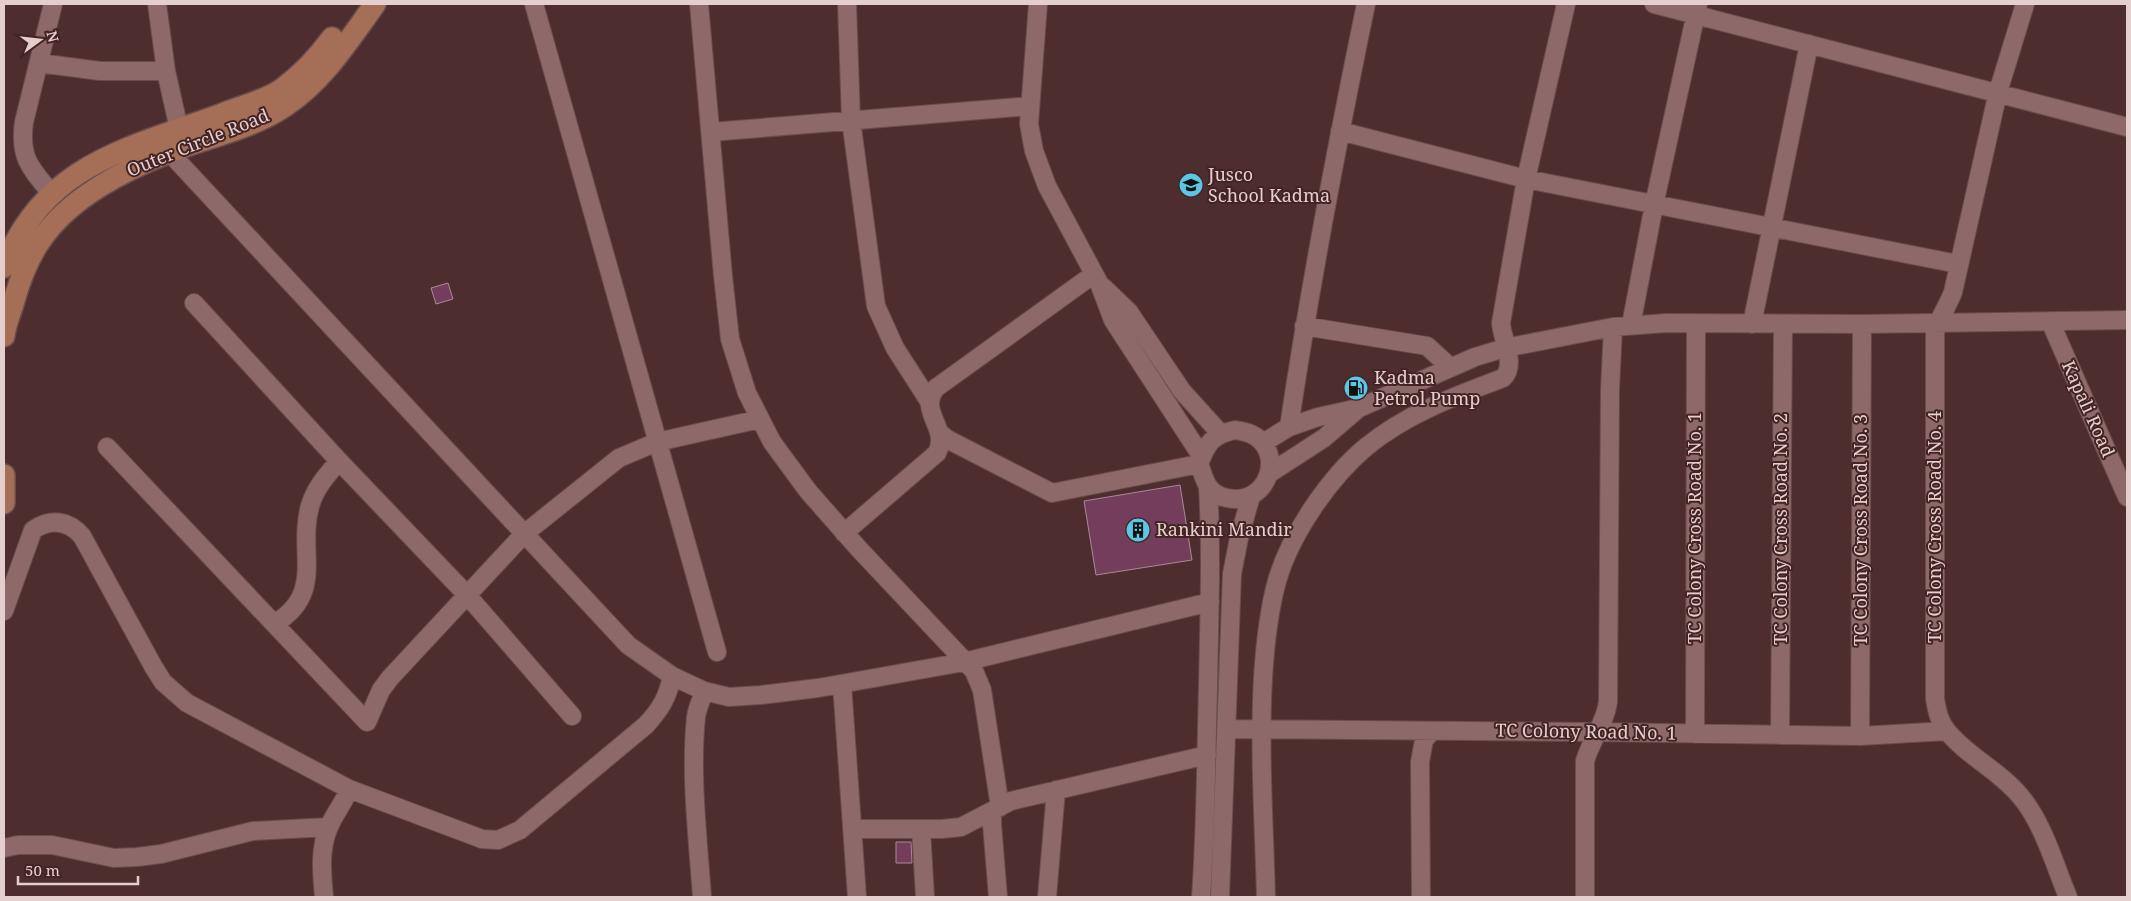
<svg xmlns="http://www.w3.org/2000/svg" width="2131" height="901" viewBox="0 0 2131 901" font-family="'Noto Serif',serif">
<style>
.building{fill:#743d5b;stroke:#ab899a}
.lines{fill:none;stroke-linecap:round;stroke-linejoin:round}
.minor-casing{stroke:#684d4d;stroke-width:20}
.major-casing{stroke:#684d4d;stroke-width:24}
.minor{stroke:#8e6969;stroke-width:18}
.major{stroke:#a56e56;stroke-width:21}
.labels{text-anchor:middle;stroke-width:4;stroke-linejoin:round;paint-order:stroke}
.street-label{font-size:18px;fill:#e4cfce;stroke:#432324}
.poi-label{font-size:18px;fill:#e4cfce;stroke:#432324;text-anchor:start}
</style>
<rect width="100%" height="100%" fill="#4e2d2e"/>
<!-- building -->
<path class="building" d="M448,283L453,299L436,304L431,288Z
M1180,485L1192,560L1096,575L1084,501Z
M896,842H911L912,863H896Z"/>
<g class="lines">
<defs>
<path id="minor" d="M157,4L166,71L179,129
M534,4L717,652
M699,4L723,276L730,339L747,393L772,442L808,491L859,549L974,671L982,690L1000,807
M847,4L851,120L876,306L895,348L929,401
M1038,4L1029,124L1034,151L1047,186L1099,283L1113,320L1202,457
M1654,4L2127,127
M2025,4L1998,92L1953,292C1948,306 1938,319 1935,333V699C1937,710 1939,722 1947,731C1967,756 2000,771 2021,797C2043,823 2055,866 2068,897
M39,63L100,71H166
M1340,131L1526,179L1958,264
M711,132L1030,106
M162,142L169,152L628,645L672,676L704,691L729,697L761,695L818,688L964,662L1210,602
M52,194C30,168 19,157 24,122L53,4
M1103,287L1129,312L1182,391L1220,433
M194,303L339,461L467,595L572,716
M2050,321L2127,497
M1752,324L1809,44
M1631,325L1654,205L1698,4
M1304,326L1427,346L1450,367
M1289,427C1310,285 1337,144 1366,4
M1235,430C1240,431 1246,432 1251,434C1287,451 1268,507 1227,498C1220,497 1212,492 1208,486C1204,480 1202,471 1199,464C1207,443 1212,435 1235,430Z
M940,433L947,439L1052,493L1199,464
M1263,443L1289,427L1318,417L1359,408L1475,357L1505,348L1613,327L1666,323L1862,324L2127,320
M107,447L367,722L381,690L390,678L524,534L619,458L657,442L760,419
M1270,473L1324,438L1359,408
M844,533L937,453C950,427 917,412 936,388L1094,274
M4,611L33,530C51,518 68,520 82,536L153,666L163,682L187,703L349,789L482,839L498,840L520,830L646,725C660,710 668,697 672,676
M274,624C326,593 297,553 310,506C315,488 327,475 339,461
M842,684L857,897
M1226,729L1599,732L1860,736L1947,731
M1695,734L1696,323
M1780,735L1783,324
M1860,736L1862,324
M992,811V824L998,897
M852,829H942L961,827L1011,801L1207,755
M921,829L925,897
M4,848L18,845H52L114,858L137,857L161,854L253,831L328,827
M324,897C322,874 319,849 329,827C334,814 344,803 349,789
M702,897C698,839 690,775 696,717C697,708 702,699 704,691
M1047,897L1056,790
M1201,897C1206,828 1206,758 1208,688C1209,621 1212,554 1208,487
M1220,897L1232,574L1239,538L1251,496
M1266,897C1264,824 1259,751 1263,678C1265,646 1268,613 1277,581C1290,535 1329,478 1366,447C1406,414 1455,396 1503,378C1517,365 1502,340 1501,323L1526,179L1566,4
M1421,897L1420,762L1424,740L1432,731
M1585,897V761C1591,740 1605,724 1608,702L1610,390L1613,327"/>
<path id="major" d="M4,267C43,164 130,148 222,114C241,106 265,101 282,89C301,75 318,57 332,38
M4,336C5,325 10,314 13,304C19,282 27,260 40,241C69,198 122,171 170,152C208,137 251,129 285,106C323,81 349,40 375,4
M4,475V503"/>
</defs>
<!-- minor casing -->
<use href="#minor" class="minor-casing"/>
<!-- major casing -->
<use href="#major" class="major-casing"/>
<!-- minor -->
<use href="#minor" class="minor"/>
<!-- major -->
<use href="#major" class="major"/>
</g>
<!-- icons -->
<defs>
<symbol id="school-disc" viewBox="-11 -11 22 22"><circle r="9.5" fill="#5ac8e5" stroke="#432324"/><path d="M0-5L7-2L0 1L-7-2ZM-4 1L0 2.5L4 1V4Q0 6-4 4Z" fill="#111"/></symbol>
<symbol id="fuel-disc" viewBox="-11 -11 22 22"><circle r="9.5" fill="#5ac8e5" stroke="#432324"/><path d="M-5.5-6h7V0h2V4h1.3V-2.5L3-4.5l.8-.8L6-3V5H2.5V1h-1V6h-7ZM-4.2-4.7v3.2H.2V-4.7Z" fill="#111"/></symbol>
<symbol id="building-disc" viewBox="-11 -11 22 22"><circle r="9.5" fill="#5ac8e5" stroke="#432324"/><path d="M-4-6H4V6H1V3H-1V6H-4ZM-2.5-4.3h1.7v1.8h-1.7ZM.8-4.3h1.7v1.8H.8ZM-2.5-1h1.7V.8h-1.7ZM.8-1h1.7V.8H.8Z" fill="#111"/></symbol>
</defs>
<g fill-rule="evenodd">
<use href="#school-disc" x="1177" y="171" width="28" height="28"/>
<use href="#fuel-disc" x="1342" y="374" width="28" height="28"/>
<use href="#building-disc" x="1124" y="516" width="28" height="28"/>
</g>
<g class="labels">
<!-- street labels -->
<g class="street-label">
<text transform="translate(198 143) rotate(-22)" y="6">Outer Circle Road</text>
<text transform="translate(2088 409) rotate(66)" y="6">Kapali Road</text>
<text transform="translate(1935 527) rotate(-90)" y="6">TC Colony Cross Road No. 4</text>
<text transform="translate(1695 528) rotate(-90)" y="6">TC Colony Cross Road No. 1</text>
<text transform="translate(1781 529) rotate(-90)" y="6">TC Colony Cross Road No. 2</text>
<text transform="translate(1861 530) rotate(-90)" y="6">TC Colony Cross Road No. 3</text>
<text transform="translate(1586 732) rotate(1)" y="6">TC Colony Road No. 1</text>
</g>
<!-- poi labels -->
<g class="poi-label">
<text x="1208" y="181">Jusco<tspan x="1208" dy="21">School Kadma</tspan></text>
<text x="1374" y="384">Kadma<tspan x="1374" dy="21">Petrol Pump</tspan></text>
<text x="1156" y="536">Rankini Mandir</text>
</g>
</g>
<!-- border -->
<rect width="2131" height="901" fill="none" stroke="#e4cfce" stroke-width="10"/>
<!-- north arrow -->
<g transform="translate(40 40) rotate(75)" stroke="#432324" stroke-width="4" paint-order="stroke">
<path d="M0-4L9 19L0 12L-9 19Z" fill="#e4cfce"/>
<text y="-8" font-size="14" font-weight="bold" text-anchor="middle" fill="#e4cfce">N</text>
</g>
<!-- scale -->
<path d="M18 876v8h120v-8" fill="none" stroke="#e4cfce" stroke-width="2.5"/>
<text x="25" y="876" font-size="15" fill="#e4cfce" stroke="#432324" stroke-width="4" paint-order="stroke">50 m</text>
</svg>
